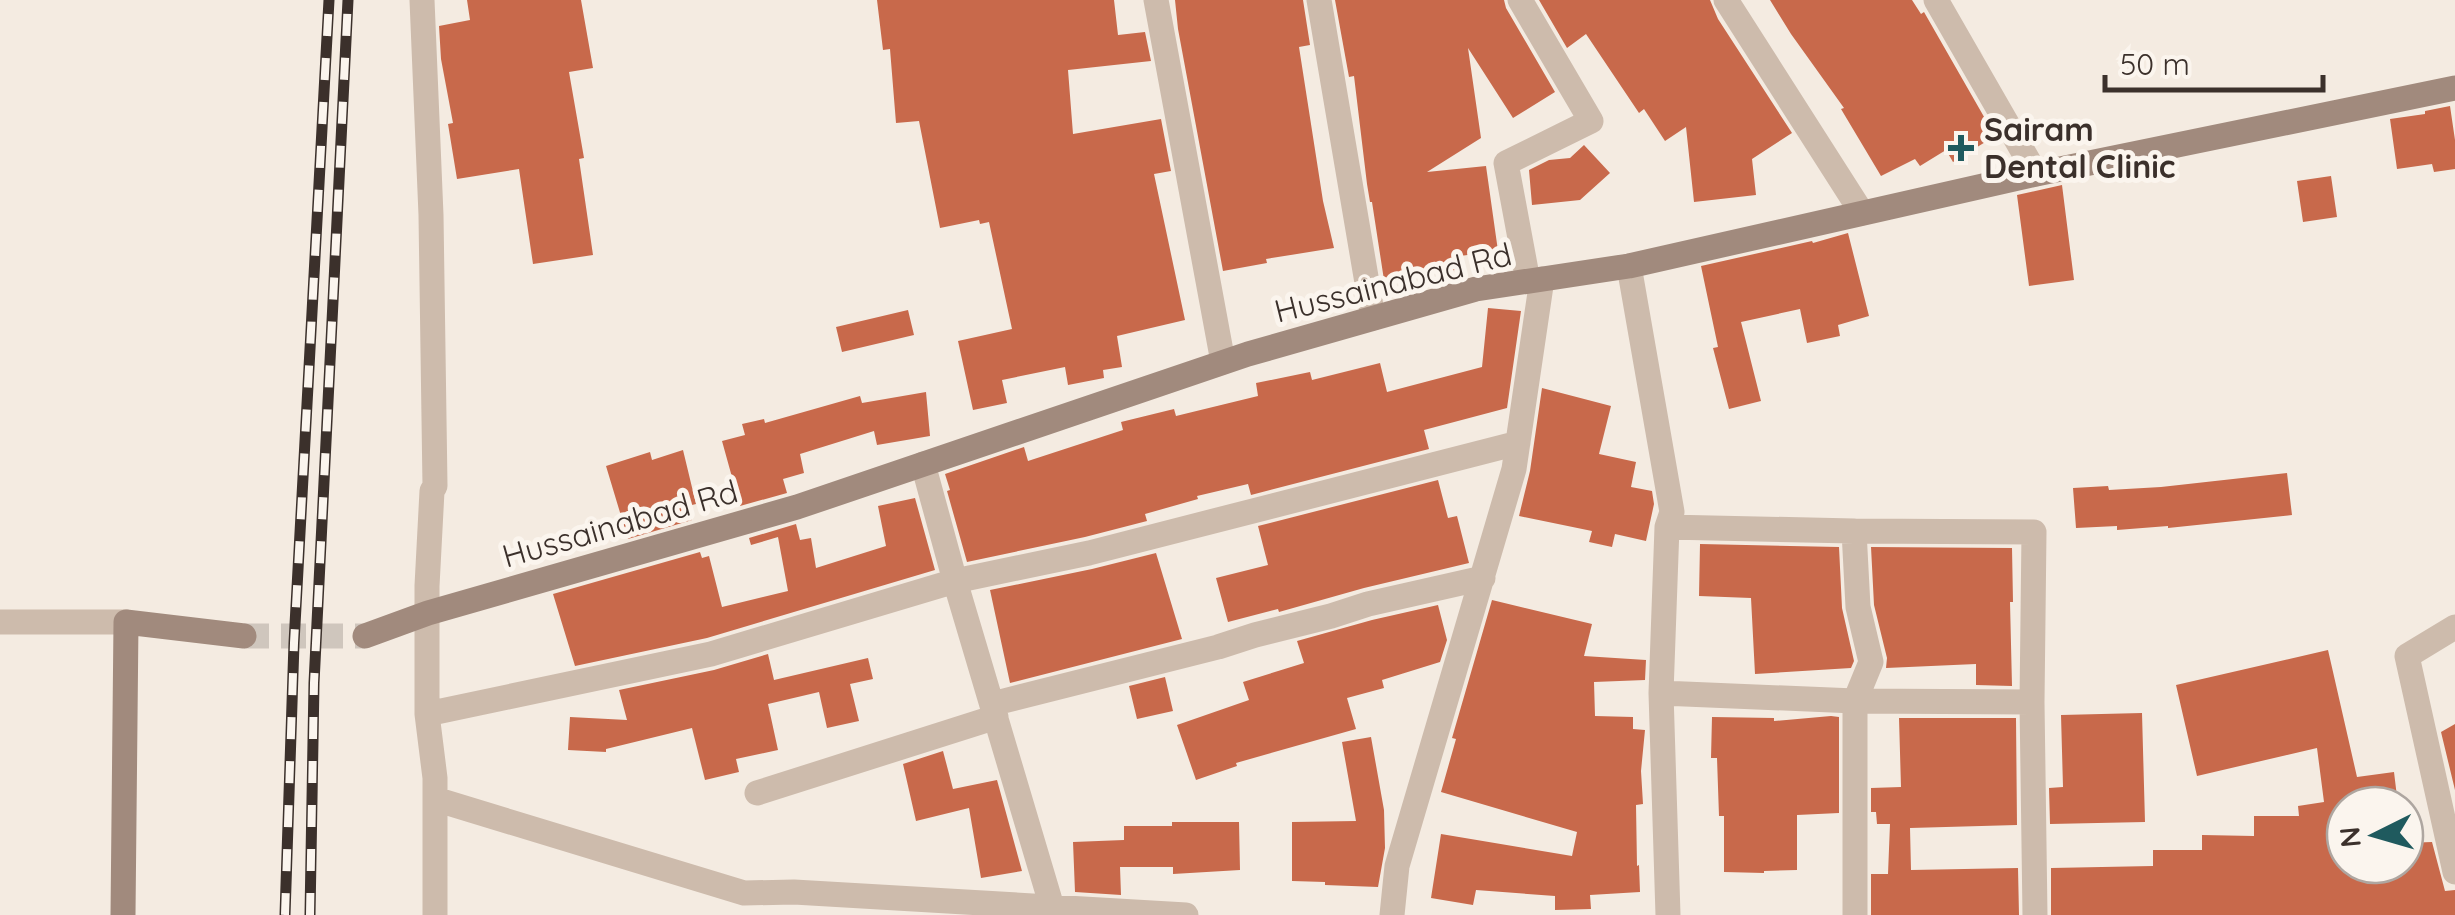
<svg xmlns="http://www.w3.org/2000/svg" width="2455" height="915" viewBox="0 0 2455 915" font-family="Quicksand,sans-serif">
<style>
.building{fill:#c8694b}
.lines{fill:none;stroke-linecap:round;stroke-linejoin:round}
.secondary-tunnel{stroke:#cfc6bd;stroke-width:25;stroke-dasharray:25 12;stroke-linecap:butt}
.street{stroke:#cdbbac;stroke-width:25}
.secondary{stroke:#a18a7d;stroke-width:25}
.rail-casing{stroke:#3b302b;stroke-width:11}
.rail{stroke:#fbf5ee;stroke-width:8;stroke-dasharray:22;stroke-linecap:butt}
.poi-dot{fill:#1f5a5e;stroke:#fbf5ee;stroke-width:4}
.labels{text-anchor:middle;stroke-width:10;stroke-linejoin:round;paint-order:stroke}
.poi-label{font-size:32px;font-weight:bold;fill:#3b302b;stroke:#fbf5ee;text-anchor:start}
.street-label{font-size:32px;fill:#3b302b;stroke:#fbf5ee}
</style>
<rect width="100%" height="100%" fill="#f4ebe1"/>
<!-- building -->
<path class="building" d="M467,0H581L593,68L569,72L584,158L579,159L593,255L533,264L519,169L457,179L448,124L453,123L441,59L439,26L470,20Z
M877,0H1114L1118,35L1145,32L1151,61L1068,70L1073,134L1161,119L1171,171L1154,174L1185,320L1117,336L1122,367L1103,370L1104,378L1068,385L1065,367L1002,380L1007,403L973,410L958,341L1012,329L989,222L980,224L979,220L940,228L919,121L896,123L890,49L883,50Z
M1175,0H1303L1310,45L1299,47L1323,201L1334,248L1266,259L1267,263L1223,271L1178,29Z
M1335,0H1504L1506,8L1555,92L1513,118L1468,48L1481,138L1427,172L1486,166L1498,251L1460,256L1462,269L1384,280L1372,202H1370L1367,184L1354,76L1349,77Z
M1539,0H1710L1718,19L1792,133L1752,159L1756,195L1694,202L1686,127L1665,141L1644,109L1639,113L1586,34L1567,48Z
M1770,0H1912L1921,14L1924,12L1995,136L1953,162L1946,150L1920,166L1915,159L1881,176L1841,109L1844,108L1791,34Z
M2450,106L2455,140V169L2434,172L2432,164L2397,169L2390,119L2425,114V111Z
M1584,145L1610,173L1580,200L1532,205L1529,170L1549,160L1570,158Z
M2331,176L2337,217L2303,222L2297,181Z
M2062,185L2074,280L2029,286L2017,195Z
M1848,233L1869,316L1838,325L1840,336L1807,343L1800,309L1741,322L1761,401L1729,409L1713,348L1718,347L1701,266L1812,241L1813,243Z
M1488,308L1521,311L1507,408L1424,430L1429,449L1251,495L1248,484L1197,496L1198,499L1145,514L1147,521L1085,537L967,562L947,491L950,490L945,474L1024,447L1028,461L1123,430L1121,422L1174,409L1176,416L1258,396L1256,383L1310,372L1312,380L1380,363L1387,392L1482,367Z
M908,310L914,335L842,352L836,327Z
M1542,388L1611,406L1599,454L1636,462L1631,487L1652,491L1654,504L1646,541L1615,534L1612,547L1589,542L1592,531L1519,516L1530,471Z
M926,392L930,436L877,445L874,431L800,454L804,473L783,479L787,493L740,506L722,441L745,435L742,424L764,419L765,423L860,396L862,403Z
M683,450L696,504L688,506L692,520L628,539L606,466L650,452L652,460Z
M2287,473L2292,515L2168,528V526L2117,530V526L2076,528L2073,488L2108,486L2109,490L2161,487Z
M1438,480L1448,518L1457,516L1469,563L1364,588L1279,612L1278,609L1228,622L1216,578L1268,565L1258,526Z
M915,498L935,570L707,638L575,666L553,594L700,552L702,558L709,556L722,607L788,591L778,537L751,545L749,538L796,524L800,540L811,538L816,568L886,546L878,506Z
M1700,544L1839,547L1842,608L1854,661L1851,668L1755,674L1751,598L1699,596Z
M1871,547L2012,548L2013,602H2010L2012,686L1976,685V664L1886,668L1887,658L1874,605Z
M1156,553L1182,639L1010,683L990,590L1092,569Z
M1492,600L1592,624L1584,656L1646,660L1645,680L1594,682L1595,716L1633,717V729L1645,730L1641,771L1643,804L1636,805L1637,866L1639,865L1640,892L1590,895L1591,909L1555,910V896L1476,890L1473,905L1431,898L1441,834L1572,856L1577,832L1441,792L1456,739L1452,738Z
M1438,605L1447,640L1440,662L1382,680L1384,688L1347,698L1356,729L1236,763L1237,766L1196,780L1177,725L1249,700L1243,682L1304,663L1297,641L1372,620Z
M2328,650L2357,777L2394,772L2398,805H2345V865H2405V843L2432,842L2445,891L2455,890V915H2051V868L2153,866V850H2202V835L2254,836V816H2299L2298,806L2324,802L2317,748L2197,776L2176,685Z
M768,654L774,680L868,658L873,679L850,684L859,721L827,728L819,692L768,704L778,750L736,759L739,772L705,780L692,728L606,749V752L568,750L570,717L627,720L619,690L714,670Z
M1165,677L1173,711L1137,719L1129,686Z
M2142,713L2145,822L2050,824L2049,788L2063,787L2061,715Z
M1831,716L1839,717V813L1797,815V870L1764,871V873L1724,872V816H1719L1717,758H1711L1712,717L1774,718V721Z
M1899,718H2016L2017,825L1910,828L1911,870L2018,868L2019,915H1871V874H1888L1890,824H1877L1876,812H1871V788L1901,787Z
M2455,724V790L2441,732Z
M1371,737L1384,810L1385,848L1378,887L1325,885V882L1292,881V822L1356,821L1342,742Z
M943,751L953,789L997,780L1022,871L981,878L969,808L916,821L903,764Z
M1172,822H1239L1240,870L1173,874V867H1120L1121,895L1075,892L1073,842L1124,840V826H1172Z"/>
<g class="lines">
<!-- secondary-tunnel -->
<path class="secondary-tunnel" d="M244,636H365"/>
<!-- street -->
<path class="street" d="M422,0L431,215L435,486L432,491L427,586V714L435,778V915
M1156,0L1223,362
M1319,0L1373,318
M1520,0L1591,121L1506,163L1528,281
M1726,0L1862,213
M1936,0L2036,174
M1629,266L1672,512L1667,527L1661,693L1668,915
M923,464L955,581L1052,907
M1667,527L1854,531L1858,607L1871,662L1855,701V915
M1854,531L2034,532L2032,702
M0,622H126
M2455,627L2407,656L2455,872
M1661,693L1855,701L2032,702L2035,915
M992,704L1218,647L1255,635L1331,616L1368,604L1483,578
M427,714L711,654L955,581L1089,553L1518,443
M757,793L996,717
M435,799L744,893L794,892L1186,915
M1392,915L1397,866L1514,469L1542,279"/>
<!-- secondary -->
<path class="secondary" d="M365,636L428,613L797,507L1248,354L1476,289L1629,266L2036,174L2455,88
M123,915L126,622L244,636"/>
<defs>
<path id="rail" d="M285,915L294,643L329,0
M310,915L314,683L348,0"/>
</defs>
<!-- rail casing -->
<use href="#rail" class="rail-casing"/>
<!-- rail -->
<use href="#rail" class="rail"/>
</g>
<!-- markers -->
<path class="poi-dot" d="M1956 133h10v10h10v10h-10v10h-10v-10h-10v-10h10z"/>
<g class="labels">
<!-- poi labels -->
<g class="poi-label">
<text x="1984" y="141">Sairam<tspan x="1984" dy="37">Dental Clinic</tspan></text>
</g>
<!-- street labels -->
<g class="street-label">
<text transform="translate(1393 283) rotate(-14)" y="11">Hussainabad Rd</text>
<text transform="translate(620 524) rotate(-16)" y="11">Hussainabad Rd</text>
</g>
</g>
<!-- north arrow -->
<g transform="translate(2375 835) rotate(265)"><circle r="48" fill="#fbf5ee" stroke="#aea6a0" stroke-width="2.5"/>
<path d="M0-8L18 38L0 25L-18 38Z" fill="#1f5a5e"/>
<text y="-15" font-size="28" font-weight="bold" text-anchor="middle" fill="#3b302b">N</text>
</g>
<!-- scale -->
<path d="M2105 75v15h218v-15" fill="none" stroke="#3b302b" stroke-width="5"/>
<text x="2120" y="75" font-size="30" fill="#3b302b" stroke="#fbf5ee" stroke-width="8" paint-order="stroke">50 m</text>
</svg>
